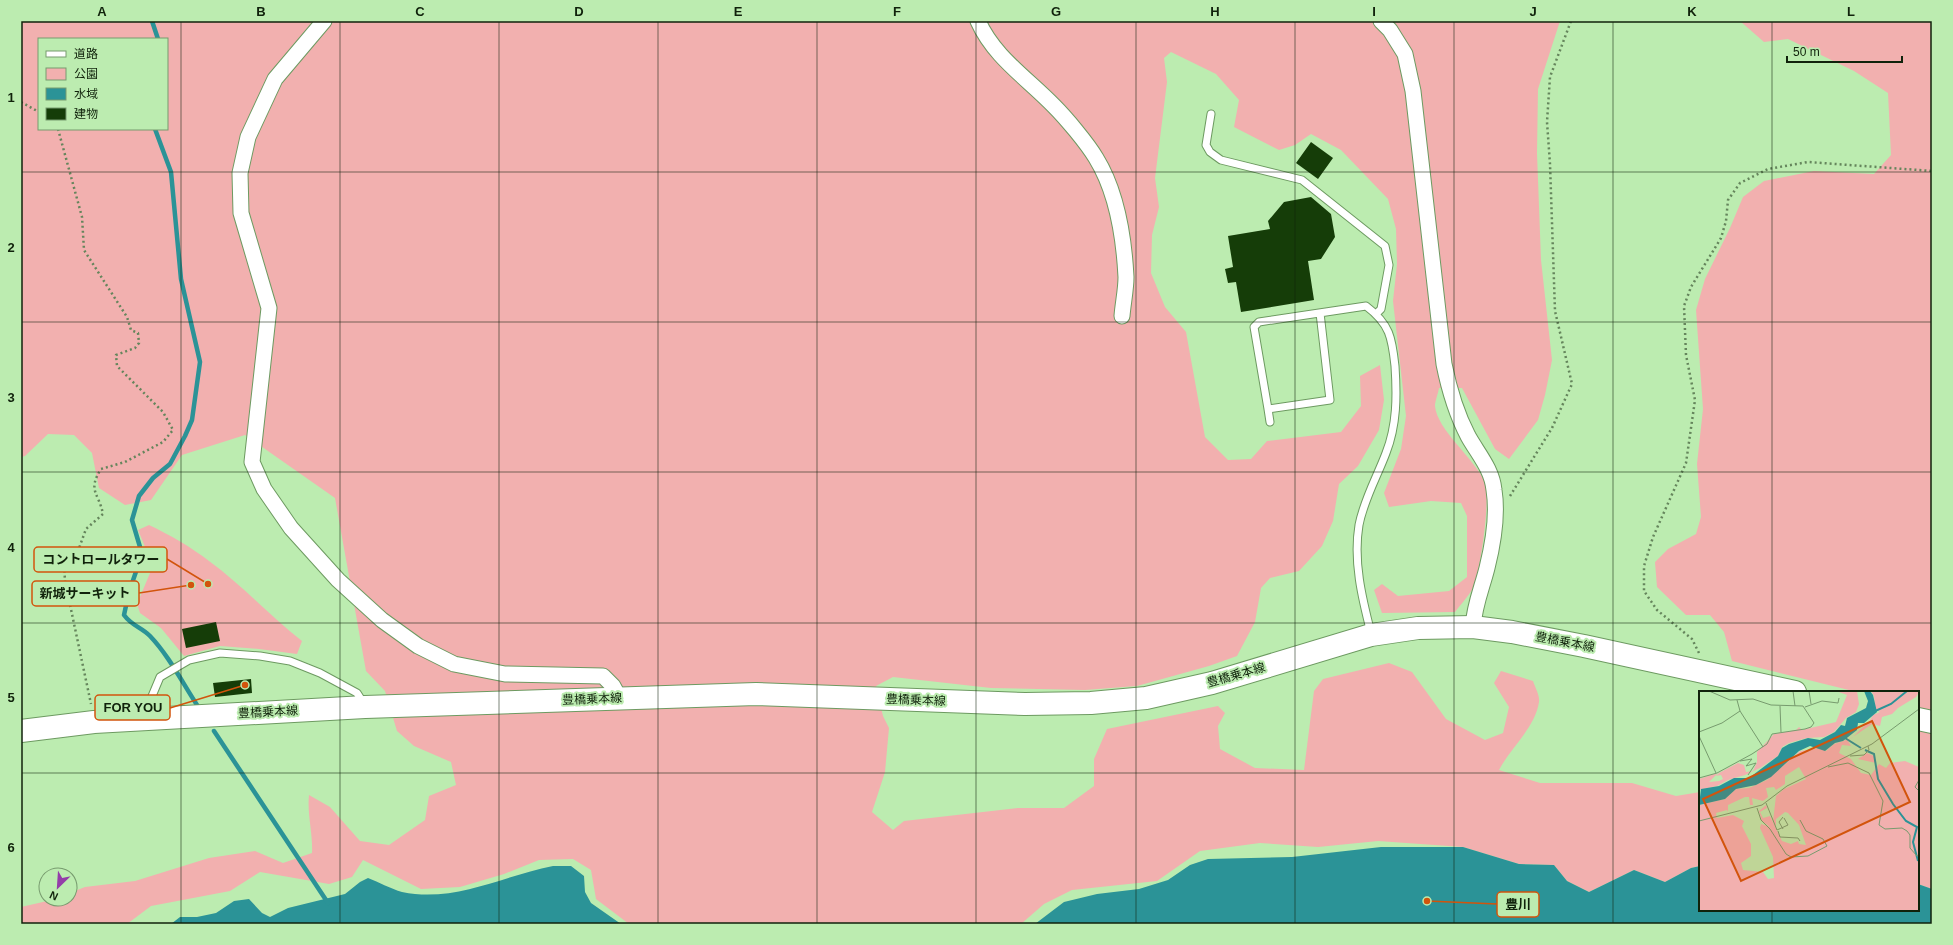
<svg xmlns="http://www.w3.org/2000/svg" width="1953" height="945" viewBox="0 0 1953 945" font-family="Helvetica,'Noto Sans JP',sans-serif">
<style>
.green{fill:#f2b0af;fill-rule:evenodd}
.water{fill:#2b9397}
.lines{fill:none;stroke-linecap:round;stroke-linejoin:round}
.stream{stroke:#2b9397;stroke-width:4.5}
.building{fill:#153d08}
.service-casing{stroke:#6d9a61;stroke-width:9}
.minor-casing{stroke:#6d9a61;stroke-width:17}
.primary-casing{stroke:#6d9a61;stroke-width:24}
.path{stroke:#65855c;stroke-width:2.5;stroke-dasharray:2 3;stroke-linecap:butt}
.service{stroke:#fff;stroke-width:7}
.minor{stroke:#fff;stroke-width:15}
.primary{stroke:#fff;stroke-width:22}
.grid{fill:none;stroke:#10220b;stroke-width:1;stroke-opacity:0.55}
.labels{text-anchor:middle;stroke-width:4;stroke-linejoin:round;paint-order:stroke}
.street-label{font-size:12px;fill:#10220b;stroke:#bcecb0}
.inset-river{fill:none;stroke:#2b9397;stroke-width:2}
.inset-road{fill:none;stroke:#779b6e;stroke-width:1}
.view{fill:#d2540c;fill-opacity:0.15;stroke:#d2540c;stroke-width:2}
.inset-edge{fill:none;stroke:#10220b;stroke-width:2}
.leader{fill:none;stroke:#d2540c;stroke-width:1.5}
.callout-dot{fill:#d2540c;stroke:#bcecb0;stroke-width:1.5}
.callout{fill:#bcecb0;stroke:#d2540c;stroke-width:1.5}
.callout-label{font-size:13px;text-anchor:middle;font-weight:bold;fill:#10220b}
.neatline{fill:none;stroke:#10220b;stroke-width:1.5}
.grid-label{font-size:13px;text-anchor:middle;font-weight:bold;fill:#10220b}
</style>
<rect width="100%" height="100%" fill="#bcecb0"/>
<!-- green -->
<path class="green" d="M21,21H1560L1538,89L1537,153L1541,260L1552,360L1545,395L1538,420L1509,459L1495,449L1462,388H1439C1438,394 1435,401 1435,406C1437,430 1474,458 1485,482C1491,497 1480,576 1472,590C1467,598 1460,605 1455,612L1382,613L1374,590L1382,584L1398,596L1449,591L1467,577V516L1461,503L1431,501L1389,507L1384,493L1401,449L1406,416L1393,301L1397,264L1396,229L1388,199L1341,150L1311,134L1295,145L1279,150L1234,127L1239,100L1216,74L1171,52L1164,58L1167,82L1155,178L1159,207L1152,235L1151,273L1165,307L1186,332L1205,437L1228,460L1251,459L1267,441L1341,432L1361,406L1360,376L1380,365L1384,400L1379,430L1358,466L1339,484L1333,521L1322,546L1299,571L1270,578L1261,588L1255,622L1237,656L1209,666L1137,686L1085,690L991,688L893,677L876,686L883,716L889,728L885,772L872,812L893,830L904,821L1018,808H1064L1094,786V759L1107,729L1218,706L1225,713L1218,726L1220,749L1255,768L1304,770L1314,691L1323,679L1389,663L1412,672L1446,719L1485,740L1503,733L1509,707L1494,683L1501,671L1533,681C1535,687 1540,696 1539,702C1535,728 1511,747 1499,770L1540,783H1632L1676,796L1700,792V866L1691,868L1665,882L1634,870L1589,892L1567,881L1554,865L1519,864L1463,847L1378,841L1318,847L1260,843L1200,851L1157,881L1072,890L1044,904L1021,924H629L596,899L591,870L573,859L539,860L504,874L460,887L421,889L363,860L352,877L329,884L260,872L230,891L151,906L127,924H21V907L56,899H70V893L85,887L135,881L209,858L255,851L283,863L312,853C313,833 307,815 309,795L330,807L360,841L389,845L425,820L429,796L456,785L451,762L414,746L397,731L385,691L366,671L335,498L245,435L182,455L151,500L125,505L99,488L92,453L74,435L48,434L25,456L21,457ZM39,39H167V129H39Z
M1740,21H1932V889L1918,884V692H1857L1732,661L1724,632L1710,615H1686L1657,587L1655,562L1668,549L1696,534L1701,517L1697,464L1703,409L1696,310L1705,279L1730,228L1743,197L1764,181L1814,171L1874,174L1891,155L1888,93L1854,71L1788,39L1764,42Z
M149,525C170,535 191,547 209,561C242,585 270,616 302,641L297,654L259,649L220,646L184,656L161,628L140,613L137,604L153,566L138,530Z"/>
<!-- water -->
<path class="water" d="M1381,847H1463L1519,864L1554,865L1567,881L1589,892L1634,870L1665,882L1691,868L1700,866V910H1918V884L1932,889V924H1035L1064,902L1097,894L1139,889L1168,880L1190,865L1208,859L1292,857Z
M553,866H571L584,876L585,892L591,903L621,924H171L180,917H197L216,913L234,901L249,899L262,913L270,917L288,908L345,894L360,882L368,878C379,882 391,889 402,892C455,903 502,876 553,866Z"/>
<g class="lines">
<!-- stream -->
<path class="stream" d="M152,21L158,39
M155,129L171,172L181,279L200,362L192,420L185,436L170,464L153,478L139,496L132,520L140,547V560L129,592L124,615C132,626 141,627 150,636C169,656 182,682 197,705
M214,731L328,903"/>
</g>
<!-- building -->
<path class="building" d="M1311,142L1333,158L1318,179L1296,163Z
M1311,197L1331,214L1335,237L1321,259L1308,261L1314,300L1241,312L1236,282L1228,283L1225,269L1233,267L1228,236L1270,229L1268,221L1284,202Z
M216,622L220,641L186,648L182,629Z
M251,679L252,693L215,697L213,683Z"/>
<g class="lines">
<defs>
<path id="service" d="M1211,114L1206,145L1210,152L1221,160L1302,180L1385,246L1389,265L1381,309L1376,314
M1268,409L1254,327L1259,322L1366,306C1390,324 1392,338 1395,366C1397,396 1397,425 1386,453C1377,477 1364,499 1359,525C1353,561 1362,598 1371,633
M1270,422L1268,409L1330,400L1320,313
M147,717V708L160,677L189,660L220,653L260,656L290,661L320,673L357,693L364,704"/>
<path id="minor" d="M324,21L275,79L248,137L240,173L241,213L269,308L252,462L264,489L291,528L338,580L382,620L418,646L454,664L505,674L603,676L613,686L619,697
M978,21C994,57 1027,78 1054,106C1066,118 1087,143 1096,158C1117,192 1124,238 1126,277C1126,290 1123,303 1122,316
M1381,21L1390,30L1405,54L1413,91L1444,364C1449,389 1456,413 1468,436C1478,454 1492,469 1494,490C1498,515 1493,544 1487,568C1482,588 1474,606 1473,627"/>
<path id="primary" d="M1918,719L1932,722
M21,731L94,722L365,707L756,694L1025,704L1091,703L1146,698L1212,683L1371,635L1418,628L1473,627L1512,632L1584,646L1795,692"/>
</defs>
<!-- service casing -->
<use href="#service" class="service-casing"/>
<!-- minor casing -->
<use href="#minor" class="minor-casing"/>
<!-- primary casing -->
<use href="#primary" class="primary-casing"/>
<!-- path -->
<path class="path" d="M21,102L39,112
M58,129L82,217L84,250L127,317L131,330L138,333L139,343L135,348L116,355L117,366L163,412L173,430L163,442L125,462L101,469C87,491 99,493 103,514L86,529L78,551L73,556H66L64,563L65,581L91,704
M1510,496L1552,428L1572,384L1555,311L1550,164L1547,122L1550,77L1571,21
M1699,653L1692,639L1657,610L1644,591V566L1653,537L1686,463L1695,400L1686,355L1684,306L1691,287L1721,238L1726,221L1728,200L1740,183L1768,169L1808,162L1932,171"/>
<!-- service -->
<use href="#service" class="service"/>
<!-- minor -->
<use href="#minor" class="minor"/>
<!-- primary -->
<use href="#primary" class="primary"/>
</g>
<!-- grid -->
<path class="grid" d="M181,21V924M340,21V924M499,21V924M658,21V924M817,21V924M976,21V924M1136,21V924M1295,21V924M1454,21V924M1613,21V924M1772,21V692M21,172H1932M21,322H1932M21,472H1932M21,623H1932M21,773H1700M1918,773H1932M1772,910V924"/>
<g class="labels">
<!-- street labels -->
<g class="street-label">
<text transform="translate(1565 642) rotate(11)" y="4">豊橋乗本線</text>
<text transform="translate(1236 675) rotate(-16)" y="4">豊橋乗本線</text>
<text transform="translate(592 699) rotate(-2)" y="4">豊橋乗本線</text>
<text transform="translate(916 700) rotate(2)" y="4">豊橋乗本線</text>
<text transform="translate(268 712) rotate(-3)" y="4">豊橋乗本線</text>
</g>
</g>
<!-- overview -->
<g transform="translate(1699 691)">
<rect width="220" height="220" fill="#bcecb0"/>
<path d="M137,0H158L160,13L157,21L147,27L135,41L125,46L108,47L90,52L83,56L79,65L61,77L46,84L29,89L18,95L0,99V88L19,82L10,91L20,90L24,88L22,84L17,85L20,82L39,72L45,74L47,81L54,80L58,71V61L75,43L97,39L100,36L103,39L137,31L148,4ZM172,0L220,1L217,6L199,17L193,23L183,26L181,35L173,33L151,48L149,50L152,55L143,54L140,62L152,68L162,82L172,84L180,73L187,77L191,72L206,70L220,76V220H0V114L26,108L37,98L50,97L68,89L101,60L120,57L127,60L135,53L153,47L171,29L174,24L181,21L176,18L175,5ZM100,76L107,88L85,98L77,105L74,130L77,136V128L86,121L89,122L100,134L107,154L100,153L99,150L92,153L83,150L71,125L64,127L61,121L68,117L67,114L60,120L63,130L71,136L62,133L61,137L74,166L75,187L69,188L64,181L44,179L42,172L52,165V153L43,135L45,130L34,124L18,127L17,122L28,119L29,121V114L46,106H50L51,114H54L53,107L64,110L69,106L67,97L75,96L77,99L86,93V85ZM168,62L175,65L177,72L159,68Z" fill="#f2b0af" fill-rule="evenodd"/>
<path d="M165,0H171L174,4L178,21L165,32H159L158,39L144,50L136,52L126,60L111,55L100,60L72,86L57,94L37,98L26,108L0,114L2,98L20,95L35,87H50L79,65L83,57L90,53L109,47L121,49L136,41L142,34L146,35L148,27L167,17L169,10Z" fill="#2b9397"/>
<path class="inset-river" d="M174,21L192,13L208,0M146,47L162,57M166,59L175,63L179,88L194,113L207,130L218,136L214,151L219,170"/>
<path class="inset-road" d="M94,0L96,15M110,0L112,13M38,9L41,20L64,56M81,15L82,41M106,16L123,10L139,12L140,7M0,41L23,32L41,20M0,45L17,82M151,65L165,64L170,59L169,55M41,70L53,68L47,75L57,72L49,84M129,76L149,72L170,82L184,110L180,134L186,138L203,137L208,140L211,144V157L218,165L220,164M0,87L18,82L53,63L68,53L73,43L106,38L112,36L115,32L104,15L72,14L54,8L31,9L10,0M220,89L216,96L220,100M67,112L78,139L89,134L85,127M58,117L62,129L71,138L87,163L92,166L109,165L128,155L124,148L107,140L101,129M0,130L63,114L88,95L173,53L220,18M84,138L80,131L84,126M79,140L81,146L99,147L101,150"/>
<path class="view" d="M173,30L211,111L42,190L4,108Z"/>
<rect width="220" height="220" class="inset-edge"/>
</g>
<!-- callouts -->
<path class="leader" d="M208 584L167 559M191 585L139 593M245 685L170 708M1427 901L1497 904"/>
<g class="callout-dot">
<circle cx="208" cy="584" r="4"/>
<circle cx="191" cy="585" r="4"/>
<circle cx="245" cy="685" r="4"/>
<circle cx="1427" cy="901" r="4"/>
</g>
<g class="callout">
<rect x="34" y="547" width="133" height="25" rx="4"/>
<rect x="32" y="581" width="107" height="25" rx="4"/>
<rect x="95" y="695" width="75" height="25" rx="4"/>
<rect x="1497" y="892" width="42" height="25" rx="4"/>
</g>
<g class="callout-label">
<text x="101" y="564">コントロールタワー</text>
<text x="85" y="598">新城サーキット</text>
<text x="133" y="712">FOR YOU</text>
<text x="1518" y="909">豊川</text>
</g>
<!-- border -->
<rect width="1953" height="945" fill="none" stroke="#bcecb0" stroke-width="44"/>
<!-- legend -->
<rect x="38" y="38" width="130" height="92" fill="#bcecb0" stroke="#779b6e"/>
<rect x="46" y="51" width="20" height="6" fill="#ffffff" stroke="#779b6e"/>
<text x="74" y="58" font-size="12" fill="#10220b">道路</text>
<rect x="46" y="68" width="20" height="12" fill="#f2b0af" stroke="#779b6e"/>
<text x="74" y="78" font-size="12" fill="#10220b">公園</text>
<rect x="46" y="88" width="20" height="12" fill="#2b9397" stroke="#779b6e"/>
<text x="74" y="98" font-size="12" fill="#10220b">水域</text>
<rect x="46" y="108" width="20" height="12" fill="#153d08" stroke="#779b6e"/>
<text x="74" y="118" font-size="12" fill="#10220b">建物</text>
<!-- north arrow -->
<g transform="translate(58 887) rotate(205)"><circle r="19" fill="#bcecb0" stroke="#779b6e"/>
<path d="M0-3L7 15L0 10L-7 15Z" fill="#943da9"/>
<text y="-6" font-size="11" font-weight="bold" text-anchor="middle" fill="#10220b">N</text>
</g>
<!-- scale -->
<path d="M1787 56v6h115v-6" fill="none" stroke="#10220b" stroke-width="2"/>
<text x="1793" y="56" font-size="12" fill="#10220b" stroke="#bcecb0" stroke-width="3" paint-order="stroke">50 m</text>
<rect x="22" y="22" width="1909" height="901" class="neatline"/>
<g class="grid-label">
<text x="102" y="16">A</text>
<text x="261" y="16">B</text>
<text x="420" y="16">C</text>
<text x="579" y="16">D</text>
<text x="738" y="16">E</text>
<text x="897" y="16">F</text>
<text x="1056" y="16">G</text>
<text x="1215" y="16">H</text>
<text x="1374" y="16">I</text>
<text x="1533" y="16">J</text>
<text x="1692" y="16">K</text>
<text x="1851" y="16">L</text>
<text x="11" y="102">1</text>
<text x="11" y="252">2</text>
<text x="11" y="402">3</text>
<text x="11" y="552">4</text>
<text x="11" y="702">5</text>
<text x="11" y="852">6</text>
</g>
</svg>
